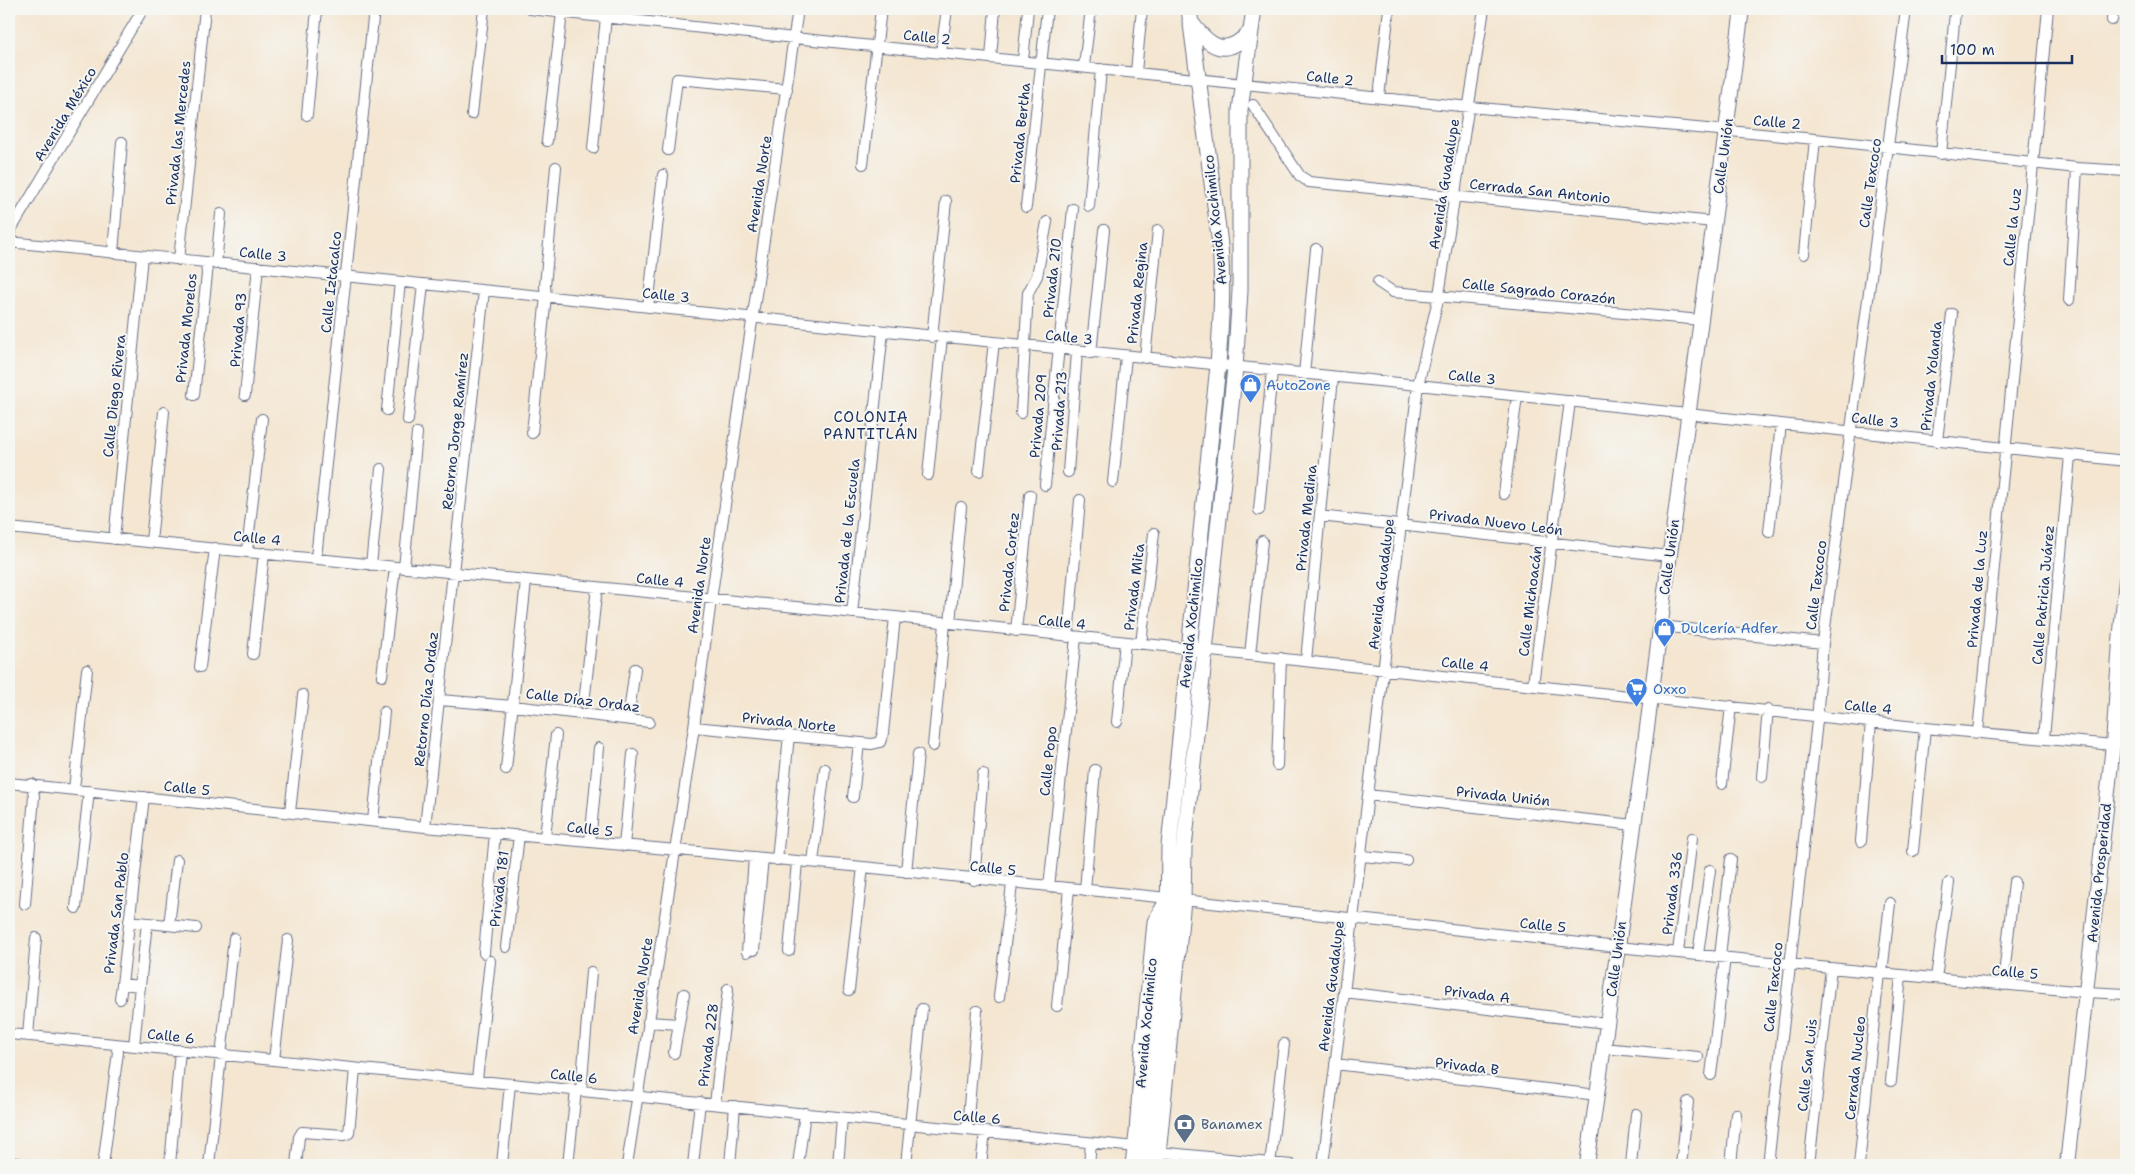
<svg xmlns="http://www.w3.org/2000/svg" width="2135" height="1174" viewBox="0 0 2135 1174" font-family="'Shantell Sans',sans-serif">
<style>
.green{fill:#a7d989;stroke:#618474}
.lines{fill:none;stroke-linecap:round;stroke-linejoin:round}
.street-casing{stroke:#676f86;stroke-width:12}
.secondary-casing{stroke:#676f86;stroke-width:16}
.primary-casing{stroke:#676f86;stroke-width:17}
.street{stroke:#fff;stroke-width:10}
.secondary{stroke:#fff;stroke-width:14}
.primary{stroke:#fff;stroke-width:15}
.labels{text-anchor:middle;stroke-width:4;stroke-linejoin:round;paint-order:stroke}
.street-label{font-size:14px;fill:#1b2f5e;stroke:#f6f6f2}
.shop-label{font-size:14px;fill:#366cbe;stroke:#f6f6f2;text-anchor:start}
.service-label{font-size:14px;fill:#4e5e75;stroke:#f6f6f2;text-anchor:start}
.neighbourhood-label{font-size:15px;letter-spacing:1px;fill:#1b2f5e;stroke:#f6f6f2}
</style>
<rect width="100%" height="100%" fill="#f6f6f2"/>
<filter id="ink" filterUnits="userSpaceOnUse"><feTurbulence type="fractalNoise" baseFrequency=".02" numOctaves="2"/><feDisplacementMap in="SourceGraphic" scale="10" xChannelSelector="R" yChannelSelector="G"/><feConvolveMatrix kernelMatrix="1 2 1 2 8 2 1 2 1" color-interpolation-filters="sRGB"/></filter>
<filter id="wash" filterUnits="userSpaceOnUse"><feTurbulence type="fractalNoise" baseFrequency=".0096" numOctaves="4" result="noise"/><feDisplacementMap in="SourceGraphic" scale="20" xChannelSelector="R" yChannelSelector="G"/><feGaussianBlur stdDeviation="1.12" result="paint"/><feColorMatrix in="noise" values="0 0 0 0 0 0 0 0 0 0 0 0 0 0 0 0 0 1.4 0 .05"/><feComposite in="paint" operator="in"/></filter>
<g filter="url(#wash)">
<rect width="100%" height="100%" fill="#f4e6d1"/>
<!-- green -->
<path class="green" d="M1221,372L1231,373L1204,640L1194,639Z"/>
</g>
<g filter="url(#ink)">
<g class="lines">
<defs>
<path id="street" d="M530,9L794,38L1470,107L1815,139L2077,168L2126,171
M2112,20L2113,9
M941,52L947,9
M991,58L995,9
M1023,61L1028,9
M1084,66L1091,9
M1136,72L1142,9
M1379,97L1389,9
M1253,105L1300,176L1309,182L1714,222
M472,114L484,9
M307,115L317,9
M547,141L562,13
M593,148L606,17L602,9
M668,150L677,79L787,89
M1941,154L1955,13
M863,164L881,9
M1089,206L1101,69
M1026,207L1047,9
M9,233L143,9
M9,242L1418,385L2126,461
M113,253L122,142
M1804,254L1815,139
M179,260L205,9
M216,264L221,214
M1378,282L1393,292L1701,320
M2069,300L2077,168
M648,307L663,175
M932,337L946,201
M1091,353L1104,230
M1145,358L1158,230
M1304,374L1316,249
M194,395L207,274L206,263
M245,395L258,267
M387,410L400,282
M1021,413L1028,293L1037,276L1047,222
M408,420L423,284
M532,433L546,296L545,286L556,167
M1937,441L1952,314
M979,471L994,342
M1068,472L1077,352
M928,475L942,337
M1113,482L1126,357
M1045,485L1073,209
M1504,494L1517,396
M1259,510L1272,371
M1320,516L1669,556
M9,528L895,617L1925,728L2113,745
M1769,532L1781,424
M114,539L142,256
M151,542L164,412
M247,551L262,419
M316,558L374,9
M371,565L381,469
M404,568L417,433
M852,613L883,332
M950,623L961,507
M1660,626L1823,643
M1016,631L1030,495
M1068,637L1080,500
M1141,644L1154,533
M253,654L264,553
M1250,655L1262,541
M1306,661L1333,377
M200,667L215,548
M382,676L395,567
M1533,685L1570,401
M440,700L513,706L649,722
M584,703L597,587
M628,719L635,669
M1117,722L1125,642
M694,727L872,744L880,742L883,733L895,617
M1978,732L2048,9
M2044,738L2070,456
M933,746L945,623
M1277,765L1281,658
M506,769L526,581
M1762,777L1768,709
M9,783L425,827L863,867L1168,898
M1722,784L1731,706
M74,789L87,670
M1368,795L1634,825
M853,797L859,743
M290,812L303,695
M373,821L384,712
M425,827L484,291
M545,838L556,735
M1861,841L1871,722
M590,842L599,748
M624,846L633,754
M1913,851L1925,728
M1362,856L1406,860
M777,860L789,735
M813,862L825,769
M906,872L918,754
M974,880L983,774
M1049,887L1076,638
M1085,890L1095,770
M1183,900L1618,947L1901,975L2086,992L2126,994
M25,904L34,796L32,784
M76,908L89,791
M129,921L196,928
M169,925L177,860
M506,947L519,835
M754,950L763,858
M789,951L797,862
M747,952L754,858
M1678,952L1692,838
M484,953L495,833
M1698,954L1710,870
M1720,956L1731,859
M1882,973L1890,903
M1936,978L1949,883
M2003,985L2014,882
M140,986L147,923
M849,990L863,867
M1344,992L1606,1023
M999,997L1012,884
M120,999L122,984
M1057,1006L1069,889
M648,1022L679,1024
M9,1034L115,1044L1136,1147
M28,1036L36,938
M134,1046L140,986L122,984L144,797
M1603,1048L1698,1057
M674,1053L684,994
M274,1060L288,940
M1335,1064L1597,1095
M1711,1075L1725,957
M477,1080L490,961
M1891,1081L1901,975
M581,1091L591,972
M715,1104L728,989
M967,1130L977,1011
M1158,1152L1291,1165
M9,1162L29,1165
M103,1165L118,1052L115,1044
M170,1165L180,1050
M209,1165L234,938
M296,1165L299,1137L302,1132L344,1135L349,1133L355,1069
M502,1165L510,1084
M568,1165L576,1090
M627,1165L694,727L711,600L798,9
M693,1165L700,1102
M730,1165L735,1106
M798,1165L805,1113
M838,1165L842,1118
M906,1165L922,1009
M981,1165L985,1132
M1089,1165L1091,1143
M1270,1165L1284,1044
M1323,1165L1418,385L1439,295L1484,9
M1631,1165L1636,1114
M1681,1165L1688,1102
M1731,1165L1736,1114
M1768,1165L1817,721L1823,643L1906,9
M1809,1165L1831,968
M1859,1165L1879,973"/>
<path id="secondary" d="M1587,1165L1618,947L1742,9
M2067,1165L2113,745L2120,641L2126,580"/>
<path id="primary" d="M1190,21C1209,47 1225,59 1250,32
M1133,1165L1137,1133L1142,1060L1155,922L1168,899
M1146,1165L1153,1060L1168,922L1169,846L1218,365C1221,321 1224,279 1219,236L1189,9
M1157,1165L1183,900L1184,848L1235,368L1240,291V110L1254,9"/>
</defs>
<!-- street casing -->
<use href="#street" class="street-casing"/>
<!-- secondary casing -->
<use href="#secondary" class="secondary-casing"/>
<!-- primary casing -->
<use href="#primary" class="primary-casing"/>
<!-- street -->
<use href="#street" class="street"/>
<!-- secondary -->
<use href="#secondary" class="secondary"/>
<!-- primary -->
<use href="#primary" class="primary"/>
</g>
</g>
<!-- icons -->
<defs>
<symbol id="shop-pin" viewBox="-11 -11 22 30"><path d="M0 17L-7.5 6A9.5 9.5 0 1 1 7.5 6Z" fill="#3f7fe0" stroke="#f6f6f2"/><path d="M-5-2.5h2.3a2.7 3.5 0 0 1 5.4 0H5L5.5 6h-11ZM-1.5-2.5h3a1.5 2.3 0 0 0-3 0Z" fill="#fff"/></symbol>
<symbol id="supermarket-pin" viewBox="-11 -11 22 30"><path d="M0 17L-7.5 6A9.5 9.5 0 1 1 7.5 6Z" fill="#3f7fe0" stroke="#f6f6f2"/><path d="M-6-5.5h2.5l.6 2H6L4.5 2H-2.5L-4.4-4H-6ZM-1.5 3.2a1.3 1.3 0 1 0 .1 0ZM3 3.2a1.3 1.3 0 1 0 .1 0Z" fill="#fff"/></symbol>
<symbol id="bank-pin" viewBox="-11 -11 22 30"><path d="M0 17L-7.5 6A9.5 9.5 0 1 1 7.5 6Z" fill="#5c6f8a" stroke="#f6f6f2"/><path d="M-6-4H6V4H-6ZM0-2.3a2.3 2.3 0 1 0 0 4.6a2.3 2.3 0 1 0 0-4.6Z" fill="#fff"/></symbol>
</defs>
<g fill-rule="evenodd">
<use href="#shop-pin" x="1238" y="372" width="25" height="34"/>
<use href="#shop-pin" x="1652" y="616" width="25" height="34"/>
<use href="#supermarket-pin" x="1624" y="676" width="25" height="34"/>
<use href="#bank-pin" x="1172" y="1112" width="25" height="34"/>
</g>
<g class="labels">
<!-- street labels -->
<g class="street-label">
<text transform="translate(927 37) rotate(6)" y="5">Calle 2</text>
<text transform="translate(1330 78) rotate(6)" y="5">Calle 2</text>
<text transform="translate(65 114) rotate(-59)" y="5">Avenida México</text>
<text transform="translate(1777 122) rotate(5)" y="5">Calle 2</text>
<text transform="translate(178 133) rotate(-84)" y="5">Privada las Mercedes</text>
<text transform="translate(1020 133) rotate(-84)" y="5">Privada Bertha</text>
<text transform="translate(1723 156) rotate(-82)" y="5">Calle Unión</text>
<text transform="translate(1870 183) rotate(-82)" y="5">Calle Texcoco</text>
<text transform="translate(759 184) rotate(-81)" y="5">Avenida Norte</text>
<text transform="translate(1444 184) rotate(-81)" y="5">Avenida Guadalupe</text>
<text transform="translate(1540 191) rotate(6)" y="5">Cerrada San Antonio</text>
<text transform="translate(1215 220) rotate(-96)" y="5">Avenida Xochimilco</text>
<text transform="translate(2012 227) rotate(-84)" y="5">Calle la Luz</text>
<text transform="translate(263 254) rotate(6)" y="5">Calle 3</text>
<text transform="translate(1052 278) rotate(-84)" y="5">Privada 210</text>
<text transform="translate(331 282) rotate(-84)" y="5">Calle Iztacalco</text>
<text transform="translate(1539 291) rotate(6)" y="5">Calle Sagrado Corazón</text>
<text transform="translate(1137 293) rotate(-84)" y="5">Privada Regina</text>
<text transform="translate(666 295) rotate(6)" y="5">Calle 3</text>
<text transform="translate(186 328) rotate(-84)" y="5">Privada Morelos</text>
<text transform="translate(238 330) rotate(-85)" y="5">Privada 93</text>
<text transform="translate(1069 337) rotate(6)" y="5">Calle 3</text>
<text transform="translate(1931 376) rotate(-84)" y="5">Privada Yolanda</text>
<text transform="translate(1472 377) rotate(6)" y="5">Calle 3</text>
<text transform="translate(114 396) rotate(-84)" y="5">Calle Diego Rivera</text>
<text transform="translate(1059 411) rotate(-86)" y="5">Privada 213</text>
<text transform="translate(1038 416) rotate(-85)" y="5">Privada 209</text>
<text transform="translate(1875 420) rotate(7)" y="5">Calle 3</text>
<text transform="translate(455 431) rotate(-84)" y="5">Retorno Jorge Ramírez</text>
<text transform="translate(1306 518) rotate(-84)" y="5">Privada Medina</text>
<text transform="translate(1496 522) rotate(7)" y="5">Privada Nuevo León</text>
<text transform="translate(847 531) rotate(-84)" y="5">Privada de la Escuela</text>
<text transform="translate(257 538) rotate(6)" y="5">Calle 4</text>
<text transform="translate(1669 557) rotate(-82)" y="5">Calle Unión</text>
<text transform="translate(1009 562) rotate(-84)" y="5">Privada Cortez</text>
<text transform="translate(660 580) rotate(6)" y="5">Calle 4</text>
<text transform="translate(1381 584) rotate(-83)" y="5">Avenida Guadalupe</text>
<text transform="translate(699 585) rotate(-82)" y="5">Avenida Norte</text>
<text transform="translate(1816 585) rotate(-83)" y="5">Calle Texcoco</text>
<text transform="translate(1134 587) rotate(-83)" y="5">Privada Mita</text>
<text transform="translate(1977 589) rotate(-85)" y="5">Privada de la Luz</text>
<text transform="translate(2043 595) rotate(-85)" y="5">Calle Patricia Juárez</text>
<text transform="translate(1530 601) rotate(-83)" y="5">Calle Michoacán</text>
<text transform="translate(1062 622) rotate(6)" y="5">Calle 4</text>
<text transform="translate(1191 623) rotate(-84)" y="5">Avenida Xochimilco</text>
<text transform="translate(1465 664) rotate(6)" y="5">Calle 4</text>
<text transform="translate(426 699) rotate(-84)" y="5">Retorno Díaz Ordaz</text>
<text transform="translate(583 700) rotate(7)" y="5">Calle Díaz Ordaz</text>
<text transform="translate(1868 707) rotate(6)" y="5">Calle 4</text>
<text transform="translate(789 722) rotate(6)" y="5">Privada Norte</text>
<text transform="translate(1048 761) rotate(-84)" y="5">Calle Popo</text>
<text transform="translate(187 788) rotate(6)" y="5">Calle 5</text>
<text transform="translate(1503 796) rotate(6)" y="5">Privada Unión</text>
<text transform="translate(590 829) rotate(6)" y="5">Calle 5</text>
<text transform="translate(993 868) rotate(6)" y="5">Calle 5</text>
<text transform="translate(2099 873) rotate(-84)" y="5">Avenida Prosperidad</text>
<text transform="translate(499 889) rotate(-83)" y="5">Privada 181</text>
<text transform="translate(1672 893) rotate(-83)" y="5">Privada 336</text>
<text transform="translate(116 913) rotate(-83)" y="5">Privada San Pablo</text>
<text transform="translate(1543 925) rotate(6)" y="5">Calle 5</text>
<text transform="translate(1616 959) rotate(-82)" y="5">Calle Unión</text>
<text transform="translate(2015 972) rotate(5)" y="5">Calle 5</text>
<text transform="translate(640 986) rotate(-81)" y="5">Avenida Norte</text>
<text transform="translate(1331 986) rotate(-83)" y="5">Avenida Guadalupe</text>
<text transform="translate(1773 987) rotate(-84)" y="5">Calle Texcoco</text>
<text transform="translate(1477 994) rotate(7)" y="5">Privada A</text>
<text transform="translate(1146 1023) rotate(-85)" y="5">Avenida Xochimilco</text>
<text transform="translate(171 1036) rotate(6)" y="5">Calle 6</text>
<text transform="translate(708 1045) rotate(-83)" y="5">Privada 228</text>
<text transform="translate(1807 1065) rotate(-84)" y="5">Calle San Luis</text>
<text transform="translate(1467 1066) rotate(7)" y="5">Privada B</text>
<text transform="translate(1855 1068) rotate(-84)" y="5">Cerrada Nucleo</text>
<text transform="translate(574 1076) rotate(6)" y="5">Calle 6</text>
<text transform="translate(977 1117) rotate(5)" y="5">Calle 6</text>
</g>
<!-- shop labels -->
<g class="shop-label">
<text x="1266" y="390">AutoZone</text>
<text x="1681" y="633">Dulcería Adfer</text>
<text x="1653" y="694">Oxxo</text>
</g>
<!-- service labels -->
<g class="service-label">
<text x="1201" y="1129">Banamex</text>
</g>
<!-- neighbourhood labels -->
<g class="neighbourhood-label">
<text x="871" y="422">COLONIA<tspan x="871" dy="17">PANTITLÁN</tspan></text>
</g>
</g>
<!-- margin -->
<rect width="2135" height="1174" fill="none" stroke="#f6f6f2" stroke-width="30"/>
<!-- scale -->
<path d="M1942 55v8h130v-8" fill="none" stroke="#1b2f5e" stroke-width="2.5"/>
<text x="1950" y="55" font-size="15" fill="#1b2f5e" stroke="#f6f6f2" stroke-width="4" paint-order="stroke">100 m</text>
</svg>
